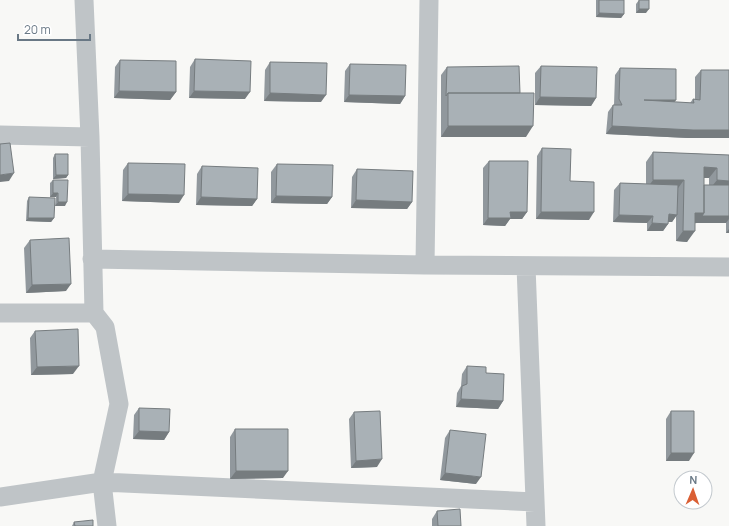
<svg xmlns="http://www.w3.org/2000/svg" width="729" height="526" viewBox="0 0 729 526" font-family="Manrope,sans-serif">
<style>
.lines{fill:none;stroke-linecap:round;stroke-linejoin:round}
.street{stroke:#bfc4c7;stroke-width:19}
.wall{fill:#91989d;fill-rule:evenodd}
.shaded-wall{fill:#767c7f}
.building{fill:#a9b1b6;stroke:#767c7f}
</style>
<rect width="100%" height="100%" fill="#f8f8f6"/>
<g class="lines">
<!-- street -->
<path class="street" d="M84,0L90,137L94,313L105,327L119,404L102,482L107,526
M0,135L90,137
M92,259L425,265L729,267
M425,265L429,0
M526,266L536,526
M0,313H94
M0,497L102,482L535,502"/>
</g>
<!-- wall -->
<path class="wall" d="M596,0H624V14L621,18L596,17Z
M639,0L646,13H636V4Z
M195,59L245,99L189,98L190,67Z
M120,60L176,92L170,100L114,98L115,67Z
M270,62L321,102L264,101L265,70Z
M350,64L405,96L400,104L344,102L345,71Z
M541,66L596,98L591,106L535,105V73Z
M447,67L520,93L526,137H441V75Z
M620,68L675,102L690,103L693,99H695V77L701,70H729L688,138L606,134L608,112L613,105H614L615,75Z
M542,148L570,181L589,220L536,219L537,156Z
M653,152L729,155V233H726V223H695L687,242L676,241V216L672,222H668V224L663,231H647V223L613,222L614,190L620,183L646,184V162ZM704,178H709V185H704Z
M55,154L68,175L66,178L53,179V158Z
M489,161L527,212L522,219H510L505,226L483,225V168Z
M128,163L179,203L122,201L123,170Z
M277,164L332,197L327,204L271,203V172Z
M202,166L257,199L252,206L196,205L197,174Z
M357,169L412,202L407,209L351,208L352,177Z
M53,180L65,206H55L56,197H50V183Z
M29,197L54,218L51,222L26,221L27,201Z
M30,240L66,291L26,293L24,248Z
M35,331L73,374L31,375L30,338Z
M467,366L486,373L503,401L498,409L456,407L457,393L461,386L462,374Z
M139,408L169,432L164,440L133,439L134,415Z
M671,411L689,461H666V419Z
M354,412L377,467L351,468L349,419Z
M235,429L283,478L230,479V437Z
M450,430L476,484L440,480L445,438Z
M437,511L461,526H432V519Z
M74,522L93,526H72Z"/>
<!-- shaded-wall -->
<path class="shaded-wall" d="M639,9H649L646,13H636Z
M599,13L624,14L621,18L596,17Z
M119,91L176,92L170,100L114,98Z
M194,91L250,92L245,99L189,98Z
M270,93L326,95L321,102L264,101Z
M349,95L405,96L400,104L344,102Z
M540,97L596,98L591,106L535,105Z
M644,100H676L670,108Z
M448,126H533L526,137H441Z
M612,126L729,130V138H688L606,134Z
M704,167L717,168L709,178H696Z
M14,173L9,181L0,182V175Z
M56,175H68L66,178L53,179Z
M653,180H684L676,191L646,190Z
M717,180L729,181V190H709Z
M53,193H58L56,197H50Z
M128,194L184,195L179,203L122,201Z
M276,196L332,197L327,204L271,203Z
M201,197L257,199L252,206L196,205Z
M356,200L412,202L407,209L351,208Z
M58,202H67L65,206H55Z
M510,212H527L522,219H510L505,226L483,225L488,218Z
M541,212H594L589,220L536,219Z
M695,213H704L729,216V219L726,223H697L688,224Z
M669,214L677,215L672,222H664Z
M619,215L653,216L647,223L613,222Z
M28,218H54L51,222L26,221Z
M652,223L668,224L663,231H647Z
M729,229V233H726Z
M683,231H695L687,242L676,241Z
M71,284L66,291L26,293L32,285Z
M79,366L73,374L31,375L37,367Z
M461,399L503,401L498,409L456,407Z
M139,431L169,432L164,440L133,439Z
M671,453H694L689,461H666Z
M382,459L377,467L351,468L356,461Z
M236,471H288L283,478L230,479Z
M445,473L481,477L476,484L440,480Z"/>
<!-- building -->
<path class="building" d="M599,0H624V14L599,13Z
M639,0H649V9H639Z
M195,59L251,61L250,92L194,91Z
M120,60L176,61V92L119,91Z
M270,62L327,63L326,95L270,93Z
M350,64L406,65L405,96L349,95Z
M519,66L520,93H448L446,96L447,67Z
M541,66L597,67L596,98L540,97Z
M620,68L676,69V100H644L694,103L693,99L700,100L701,70H729V130H693L612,126L613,105H622L619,99Z
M448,93H534L533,126H448Z
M10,143L14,173L0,175V144Z
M542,148L571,149L570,181L594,182V212H541Z
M653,152L729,155V181L717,180V168L704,167V213H695V231H683L684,180H653Z
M55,154H68V175H56Z
M489,161H528L527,212H510L511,218H488Z
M128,163L185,164L184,195L128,194Z
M277,164L333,165L332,197L276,196Z
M202,166L258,168L257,199L201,197Z
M357,169L413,171L412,202L356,200Z
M53,180H68L67,202H58V193H53Z
M620,183L678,185L677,215L669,214L668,224L652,223L653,216L619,215Z
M704,185H729V216H702L704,213Z
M29,197L55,198L54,218H28Z
M69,238L71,284L32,285L30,240Z
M78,329L79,366L37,367L35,331Z
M467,366L486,367V373L504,374L503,401L461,399L462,386L467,384Z
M139,408L170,409L169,432L139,431Z
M380,411L382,459L356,461L354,412Z
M671,411H694V453H671Z
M235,429H288V471H236Z
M450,430L486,434L481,477L445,473Z
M460,509L461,526H438L437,511Z
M93,520V526H75L74,522Z"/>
<!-- north arrow -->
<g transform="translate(693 490) rotate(2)"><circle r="19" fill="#ffffff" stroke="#c3c9ce"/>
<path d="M0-3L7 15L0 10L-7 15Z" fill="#da5f34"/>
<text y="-6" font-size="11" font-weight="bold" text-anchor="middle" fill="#697885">N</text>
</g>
<!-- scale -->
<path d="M18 34v6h72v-6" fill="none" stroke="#697885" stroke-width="2"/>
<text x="24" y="34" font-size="12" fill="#697885" stroke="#ffffff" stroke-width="3" paint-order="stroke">20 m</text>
</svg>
